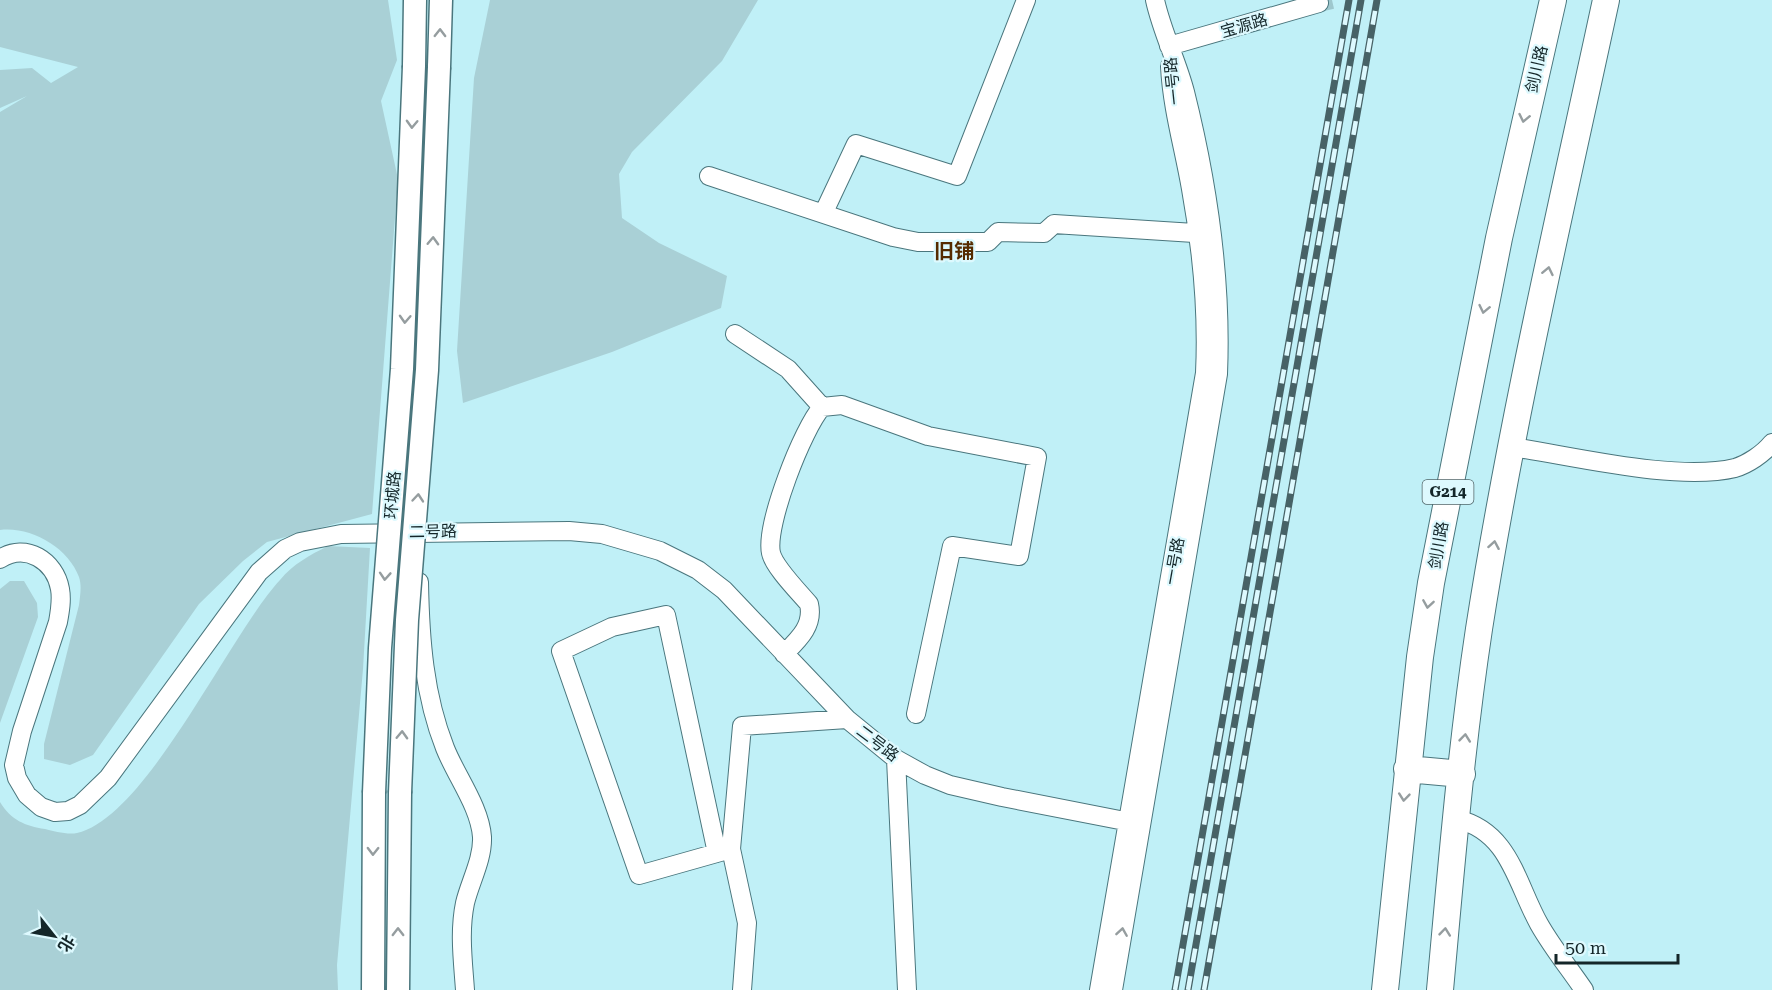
<svg xmlns="http://www.w3.org/2000/svg" width="1772" height="990" viewBox="0 0 1772 990" font-family="'Roboto Serif','Noto Sans SC',serif">
<style>
.green{fill:#a9d0d6}
.lines{fill:none;stroke-linecap:round;stroke-linejoin:round}
.minor-tunnel{stroke:#9ec8ce;stroke-width:18;stroke-dasharray:18 9;stroke-linecap:butt}
.minor-casing{stroke:#4a767d;stroke-width:20}
.major-casing{stroke:#4a767d;stroke-width:25}
.highway-casing{stroke:#4a767d;stroke-width:28}
.minor{stroke:#fff;stroke-width:18}
.major{stroke:#fff;stroke-width:22}
.highway{stroke:#fff;stroke-width:26}
.rail-casing{stroke:#476266;stroke-width:7}
.rail{stroke:#ddf9fe;stroke-width:4.5;stroke-dasharray:14;stroke-linecap:butt}
.major-bridge-casing{stroke:#4a767d;stroke-width:25;stroke-linecap:butt}
.major-bridge{stroke:#fff;stroke-width:22}
.oneway{stroke:#959d9f}
.labels{text-anchor:middle;stroke-width:4.5;stroke-linejoin:round;paint-order:stroke}
.shield{fill:#ddf9fe;stroke:#506569;stroke-width:1.5}
.shield-label{font-size:15px;font-weight:bold;fill:#142629}
.street-label{font-size:16px;fill:#142629;stroke:#ddf9fe}
.quarter-label{font-size:20px;font-weight:bold;fill:#552b00;stroke:#ddf9fe}
</style>
<rect width="100%" height="100%" fill="#c0f0f7"/>
<!-- green -->
<path class="green" d="M0,0H388L397,60L381,101L398,179L372,514L267,542L243,561L199,604L93,755L70,765L44,759V744L79,605C80,596 82,586 79,577C68,547 30,526 0,530V112L27,96L0,108V70L32,68L51,83L78,67L0,47Z
M490,0H758L722,61L632,152L619,174L622,218L659,243L727,276L721,308L612,352L463,403L457,351L474,78Z
M328,546L370,548L363,669L337,965L338,990H0V802C11,820 25,826 45,829C54,831 67,835 77,833C147,817 229,635 280,580C293,564 310,555 328,546Z
M10,581H24L37,603L38,617L0,723V589Z"/>
<g class="lines">
<!-- minor-tunnel -->
<path class="minor-tunnel" d="M1319,3L1332,0"/>
<defs>
<path id="minor" d="M1169,46L1319,3
M709,176L893,237L918,242H988L998,232L1044,233L1054,224L1210,234
M824,212L856,144L957,176L1026,0
M735,334L788,369L822,407
M1512,447C1573,456 1677,482 1735,468C1748,464 1763,454 1772,443
M0,559C26,542 55,561 60,589C62,600 60,611 58,622L22,731L14,765L17,778L27,795L41,807L55,812L68,811L80,805L108,778L259,572L285,549L300,542L341,534L569,531L602,534L660,551L698,570L724,590L847,719L896,759L925,775L950,785L1002,797L1140,824
M419,582C420,639 424,695 445,748C456,776 480,807 482,837C483,859 470,882 465,903C459,932 463,961 465,990
M784,654C798,640 814,626 809,604C799,592 774,567 771,553C765,525 803,428 822,407L842,405L928,436L1037,457L1019,556L952,546L916,714
M896,759L907,990
M1457,819C1510,832 1516,883 1539,924C1552,947 1569,968 1584,990
M731,849L747,923L742,990
M717,853L666,615L612,627L561,651L639,875L731,849L742,726L847,719
M1099,990L1205,373C1208,311 1202,250 1191,189C1184,148 1172,108 1170,66
M1113,990L1218,374C1222,278 1208,184 1185,92C1177,61 1162,32 1155,0"/>
<path id="major" d="M414,66L415,0
M439,67L441,0
M373,990L374,793
M398,990L400,793"/>
<path id="highway" d="M1407,769L1462,774
M1385,990L1420,657L1431,583L1499,238L1553,0
M1440,990C1451,870 1461,748 1479,629C1512,418 1561,209 1606,0"/>
</defs>
<!-- minor casing -->
<use href="#minor" class="minor-casing"/>
<!-- major casing -->
<use href="#major" class="major-casing"/>
<!-- highway casing -->
<use href="#highway" class="highway-casing"/>
<!-- minor -->
<use href="#minor" class="minor"/>
<!-- major -->
<use href="#major" class="major"/>
<!-- highway -->
<use href="#highway" class="highway"/>
<defs>
<path id="rail" d="M1175,990L1349,0
M1188,990L1361,0
M1204,990L1377,0"/>
</defs>
<!-- rail casing -->
<use href="#rail" class="rail-casing"/>
<!-- rail -->
<use href="#rail" class="rail"/>
<defs>
<path id="major-bridge" d="M374,793L380,648L402,369L414,66
M400,793L407,620L427,370L439,67"/>
</defs>
<!-- major-bridge casing -->
<use href="#major-bridge" class="major-bridge-casing"/>
<!-- major-bridge -->
<use href="#major-bridge" class="major-bridge"/>
</g>
<!-- one-way arrows -->
<defs><path id="oneway-chevron" d="M-2-3.5L2.5 0L-2 3.5" fill="none" stroke-width="1.6" stroke-linecap="round" stroke-linejoin="round" transform="scale(1.5)"/></defs>
<g class="oneway">
<use href="#oneway-chevron" transform="translate(440 33) rotate(-89)"/>
<use href="#oneway-chevron" transform="translate(1524 118) rotate(102)"/>
<use href="#oneway-chevron" transform="translate(412 124) rotate(92)"/>
<use href="#oneway-chevron" transform="translate(433 241) rotate(-88)"/>
<use href="#oneway-chevron" transform="translate(1548 271) rotate(-78)"/>
<use href="#oneway-chevron" transform="translate(1484 309) rotate(102)"/>
<use href="#oneway-chevron" transform="translate(405 319) rotate(93)"/>
<use href="#oneway-chevron" transform="translate(418 498) rotate(-85)"/>
<use href="#oneway-chevron" transform="translate(1494 545) rotate(-80)"/>
<use href="#oneway-chevron" transform="translate(385 576) rotate(94)"/>
<use href="#oneway-chevron" transform="translate(1428 604) rotate(99)"/>
<use href="#oneway-chevron" transform="translate(402 735) rotate(-88)"/>
<use href="#oneway-chevron" transform="translate(1465 738) rotate(-84)"/>
<use href="#oneway-chevron" transform="translate(1404 797) rotate(96)"/>
<use href="#oneway-chevron" transform="translate(373 851) rotate(91)"/>
<use href="#oneway-chevron" transform="translate(398 932) rotate(-90)"/>
<use href="#oneway-chevron" transform="translate(1122 932) rotate(-81)"/>
<use href="#oneway-chevron" transform="translate(1445 932) rotate(-84)"/>
</g>
<g class="labels">
<!-- shield labels -->
<rect class="shield" x="1422.5" y="480" width="51" height="24" rx="4.5"/>
<g class="shield-label">
<text x="1448" y="497">G214</text>
</g>
<!-- street labels -->
<g class="street-label">
<text transform="translate(1244 25) rotate(-16)" y="6">宝源路</text>
<text transform="translate(1536 69) rotate(-77)" y="6">剑川路</text>
<text transform="translate(1172 81) rotate(-96)" y="6">一号路</text>
<text transform="translate(392 495) rotate(-85)" y="6">环城路</text>
<text transform="translate(433 531) rotate(-1)" y="6">二号路</text>
<text transform="translate(1438 545) rotate(-80)" y="6">剑川路</text>
<text transform="translate(1174 561) rotate(-80)" y="6">一号路</text>
<text transform="translate(878 743) rotate(37)" y="6">二号路</text>
</g>
<!-- quarter labels -->
<g class="quarter-label">
<text x="954" y="258">旧铺</text>
</g>
</g>
<!-- north arrow -->
<g transform="translate(54 936) rotate(121)" stroke="#ddf9fe" stroke-width="4.5" paint-order="stroke">
<path d="M0-4.5L10 22L0 15L-10 22Z" fill="#142629"/>
<text y="-9" font-size="16" font-weight="bold" text-anchor="middle" fill="#142629">北</text>
</g>
<!-- scale -->
<path d="M1556 954v9h122v-9" fill="none" stroke="#142629" stroke-width="3"/>
<text x="1565" y="954" font-size="18" fill="#142629" stroke="#ddf9fe" stroke-width="4.5" paint-order="stroke">50 m</text>
</svg>
